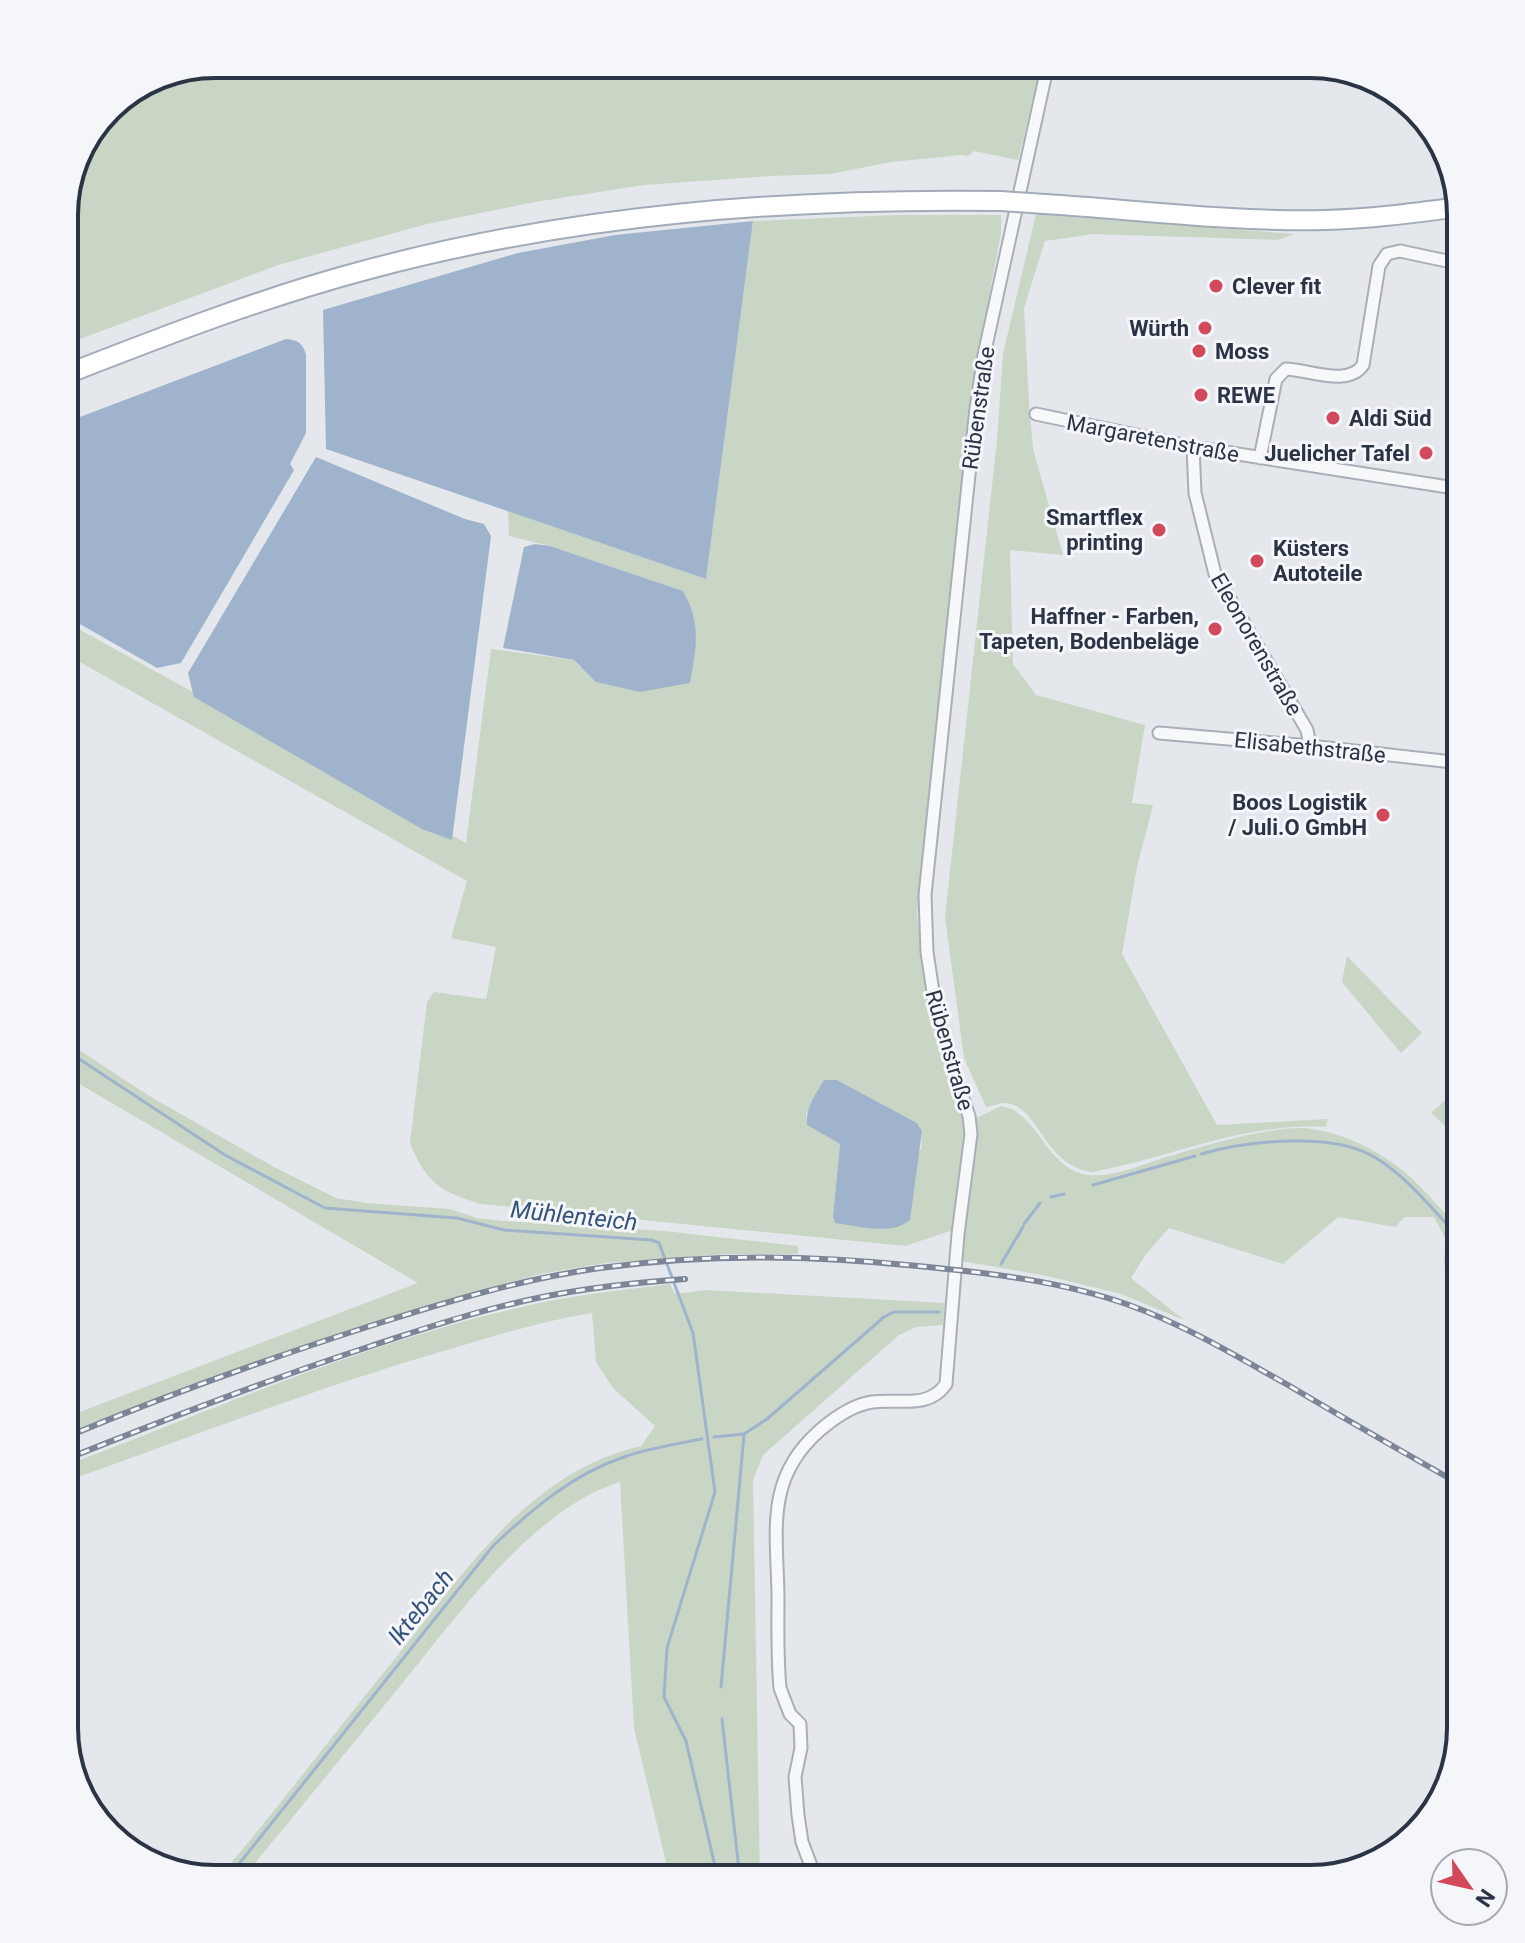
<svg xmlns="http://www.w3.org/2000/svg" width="1525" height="1943" viewBox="0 0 1525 1943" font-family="Roboto,sans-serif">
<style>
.green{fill:#c9d6c5;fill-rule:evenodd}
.water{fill:#9fb4cc}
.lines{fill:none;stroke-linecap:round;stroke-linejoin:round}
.stream{stroke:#9fb4cc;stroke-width:3}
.minor-casing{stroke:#a9aeb7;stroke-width:15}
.primary-casing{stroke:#a3abb8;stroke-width:22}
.minor{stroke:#f7f8fa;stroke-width:11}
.primary{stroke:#fff;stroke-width:18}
.rail-casing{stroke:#7d8696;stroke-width:6}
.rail{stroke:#f4f6f9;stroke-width:3;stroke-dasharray:9;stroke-linecap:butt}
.primary-bridge-casing{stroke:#a3abb8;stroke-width:22;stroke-linecap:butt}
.primary-bridge{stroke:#fff;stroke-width:18}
.poi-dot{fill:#d1495b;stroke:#f4f6f9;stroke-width:3}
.labels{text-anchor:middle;stroke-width:6;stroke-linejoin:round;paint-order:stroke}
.poi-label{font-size:22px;font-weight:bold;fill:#2b3445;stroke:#f4f6f9;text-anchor:start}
.street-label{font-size:22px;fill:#2b3445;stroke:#f4f6f9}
.water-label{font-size:24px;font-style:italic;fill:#34527a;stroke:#f4f6f9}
.rim{fill:none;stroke:#2b3445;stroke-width:4}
</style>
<rect width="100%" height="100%" fill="#e4e7ec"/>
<!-- green -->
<path class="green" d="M215,64H1042L1018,160L974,151L968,156L962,155L891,162L830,174L771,176L644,185L535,202L427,224L278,265L64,345V205L79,149L115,102Z
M1036,214L1294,234L1278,240L1093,234L1045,241L1024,308L1029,403L1033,449L1063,555L1010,550L1013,664L1036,695L1145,725L1132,803L1153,805L1137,867L1122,954L1217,1125L1328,1119L1326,1127C1244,1122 1171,1158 1092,1172C1045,1165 1040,1112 1011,1104C1002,1101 995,1106 986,1107L964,1058L945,917L997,440L1003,354Z
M897,215H1001V233L975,371L917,914L930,1022L967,1128L953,1230L905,1246L481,1204C441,1192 426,1183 410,1143L427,1002L434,992L486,999L496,947L451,938L467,881L64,653V621L466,843L491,649L574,660L580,667L683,591L550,546L509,536L508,511L706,579L753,221ZM825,1080H837L917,1123L922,1131L921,1149L833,1216L840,1144L807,1125L806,1114Z
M1347,956L1422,1033L1401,1053L1342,982Z
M64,1040L151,1097L274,1167L336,1198L366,1203L450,1209L477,1218L503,1221L665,1231L798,1246V1254H728L606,1263L540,1274L268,1357L64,1440V1418L418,1283L64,1075Z
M1461,1085V1141L1431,1113Z
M1001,1106C1039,1112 1045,1169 1088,1175C1116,1178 1150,1161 1177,1154C1209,1144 1270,1127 1302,1128C1335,1130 1371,1146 1397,1166C1421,1184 1440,1209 1461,1231V1324L1444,1263L1446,1240L1434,1217H1405L1395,1227L1338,1217L1283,1264L1169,1228L1146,1254L1131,1278L1184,1320L1121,1294L1043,1275L961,1261L975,1154L976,1118Z
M670,1284L675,1294L706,1290L945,1303L943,1325L916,1327L899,1335L763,1455L753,1480L760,1879H670L634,1728L620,1482C529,1510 451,1625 392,1696C342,1757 292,1818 242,1879H218C279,1806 337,1730 397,1656C464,1573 530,1471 641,1446L655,1426L613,1388L596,1362L592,1313C542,1321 493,1336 444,1351C315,1388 191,1437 64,1482V1466C226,1405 385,1333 555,1300C593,1293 631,1289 670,1284Z
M84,1795L127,1847L89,1812Z"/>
<!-- water -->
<path class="water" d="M753,221L706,579L326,449L323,310L518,253L615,235Z
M286,339C298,340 303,343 306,355V433L290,464L294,470L181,663L157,668L64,615V423Z
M316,457L465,519L484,524L491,536L452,840L422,829L194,697L188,673Z
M535,544L550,546L683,591C702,624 696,648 690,683L640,692L596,682L574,660L503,648L524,547Z
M824,1080H837L917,1123L922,1131L910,1220C891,1236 858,1226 835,1223L833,1216L840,1144L807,1125C805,1108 816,1094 824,1080Z"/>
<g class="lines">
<!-- stream -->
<path class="stream" d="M64,1049L225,1155L325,1208L457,1218L504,1230L651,1240L659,1243L693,1333L715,1492L667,1648L664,1697L686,1741L718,1879
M1201,1154C1248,1141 1334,1131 1376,1158C1410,1179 1433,1211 1461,1239
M1093,1185L1195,1156
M1051,1197L1064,1194
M1024,1224L1040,1203
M1001,1264L1023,1227
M714,1437L744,1434L767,1419L884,1317L894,1312H939
M721,1687L744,1435
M722,1719L740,1879
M227,1879L493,1546C531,1510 573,1474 624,1457C649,1448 676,1444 702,1439"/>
<defs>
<path id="minor" d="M1036,414L1193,447L1461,489
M1193,447L1195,493L1215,574L1307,730L1310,746
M1260,458L1276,379L1286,369C1310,370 1348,387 1363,365L1379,266L1387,254L1400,251L1461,264
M1159,733L1310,746L1461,763
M816,1879L802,1842L798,1815L795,1777L801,1748L800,1724L790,1714L780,1688C777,1657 778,1626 778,1596C777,1530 765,1479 819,1431C834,1418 852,1405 872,1402C898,1398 928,1410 946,1384L958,1234L971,1134L969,1116L948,1053L935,1005L927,952L925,895L976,408L984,355L1048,64"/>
<path id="primary" d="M1045,204C1138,210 1232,222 1325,220C1370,219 1414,213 1459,207
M64,375C164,336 264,297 366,270C573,214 788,198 1001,201"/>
</defs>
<!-- minor casing -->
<use href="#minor" class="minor-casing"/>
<!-- primary casing -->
<use href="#primary" class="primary-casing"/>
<!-- minor -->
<use href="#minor" class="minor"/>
<!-- primary -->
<use href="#primary" class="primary"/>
<defs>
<path id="rail" d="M64,1438C164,1396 267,1359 370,1326C446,1302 521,1279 600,1268C706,1253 812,1255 918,1266C989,1273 1062,1281 1129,1305C1185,1325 1236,1356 1288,1385C1345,1419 1403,1452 1461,1485
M64,1460C166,1419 267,1380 371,1346C417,1331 463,1315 511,1304C567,1290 627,1283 685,1279"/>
</defs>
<!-- rail casing -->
<use href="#rail" class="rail-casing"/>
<!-- rail -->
<use href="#rail" class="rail"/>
<defs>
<path id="primary-bridge" d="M1001,201L1045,204"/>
</defs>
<!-- primary-bridge casing -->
<use href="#primary-bridge" class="primary-bridge-casing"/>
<!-- primary-bridge -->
<use href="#primary-bridge" class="primary-bridge"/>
</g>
<!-- markers -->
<g class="poi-dot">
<circle cx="1216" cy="286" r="8"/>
<circle cx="1205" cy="328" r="8"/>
<circle cx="1199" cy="351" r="8"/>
<circle cx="1201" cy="395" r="8"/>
<circle cx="1333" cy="418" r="8"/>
<circle cx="1426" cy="453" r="8"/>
<circle cx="1159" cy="530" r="8"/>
<circle cx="1257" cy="561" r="8"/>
<circle cx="1215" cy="629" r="8"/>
<circle cx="1383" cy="815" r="8"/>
</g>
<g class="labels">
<!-- poi labels -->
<g class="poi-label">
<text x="1232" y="294">Clever fit</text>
<text x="1189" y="336" text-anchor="end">Würth</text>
<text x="1215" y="359">Moss</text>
<text x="1217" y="403">REWE</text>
<text x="1349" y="426">Aldi Süd</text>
<text x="1410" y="461" text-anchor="end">Juelicher Tafel</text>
<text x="1143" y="525" text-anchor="end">Smartflex<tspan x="1143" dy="25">printing</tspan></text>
<text x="1273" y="556">Küsters<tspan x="1273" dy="25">Autoteile</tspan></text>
<text x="1199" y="624" text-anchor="end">Haffner - Farben,<tspan x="1199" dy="25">Tapeten, Bodenbeläge</tspan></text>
<text x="1367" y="810" text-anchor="end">Boos Logistik<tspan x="1367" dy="25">/ Juli.O GmbH</tspan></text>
</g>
<!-- street labels -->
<g class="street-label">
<text transform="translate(978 408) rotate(-82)" y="8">Rübenstraße</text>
<text transform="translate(1153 438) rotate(11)" y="8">Margaretenstraße</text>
<text transform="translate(1257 644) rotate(60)" y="8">Eleonorenstraße</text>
<text transform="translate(1310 747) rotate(6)" y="8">Elisabethstraße</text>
<text transform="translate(950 1050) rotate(74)" y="8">Rübenstraße</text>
</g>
<!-- water labels -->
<g class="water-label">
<text transform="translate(574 1216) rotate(6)" y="8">Mühlenteich</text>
<text transform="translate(421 1607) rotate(-51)" y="8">Iktebach</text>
</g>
</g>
<!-- crop -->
<path d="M0 0H1525V1943H0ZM215 78H1310A137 137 0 0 1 1447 215V1728A137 137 0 0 1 1310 1865H215A137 137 0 0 1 78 1728V215A137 137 0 0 1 215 78Z" fill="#f4f6f9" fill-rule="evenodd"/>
<path class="rim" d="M215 78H1310A137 137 0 0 1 1447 215V1728A137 137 0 0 1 1310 1865H215A137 137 0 0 1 78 1728V215A137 137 0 0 1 215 78Z"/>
<!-- north arrow -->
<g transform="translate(1469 1887) rotate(124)"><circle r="38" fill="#f4f6f9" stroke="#a4a8b1" stroke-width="2"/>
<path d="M0-6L14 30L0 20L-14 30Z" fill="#d1495b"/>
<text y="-12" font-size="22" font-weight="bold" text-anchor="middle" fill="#2b3445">N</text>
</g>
</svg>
